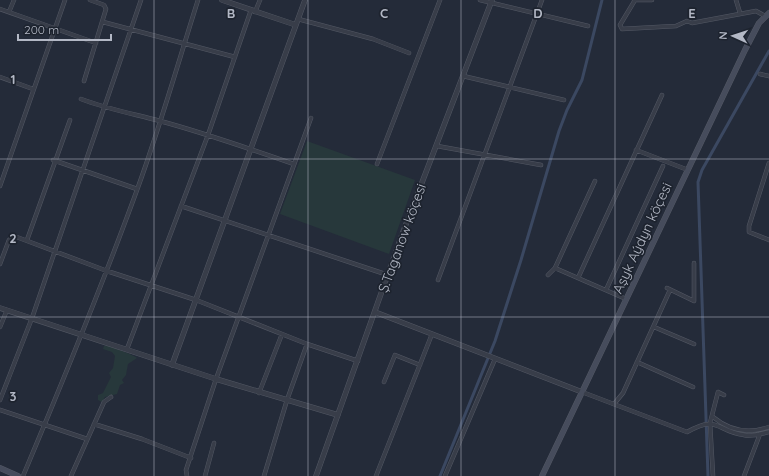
<svg xmlns="http://www.w3.org/2000/svg" width="769" height="476" viewBox="0 0 769 476" font-family="Quicksand,sans-serif">
<style>
.green{fill:#27383b}
.lines{fill:none;stroke-linecap:round;stroke-linejoin:round}
.canal{stroke:#3b4861;stroke-width:3}
.minor-casing{stroke:#535864;stroke-width:4.5}
.tertiary-casing{stroke:#535864;stroke-width:5.5}
.secondary-casing{stroke:#535864;stroke-width:6}
.minor{stroke:#383d49;stroke-width:3.5}
.tertiary{stroke:#383d49;stroke-width:4.5}
.secondary{stroke:#464c5c;stroke-width:5}
.grid{fill:none;stroke:#b3b8c5;stroke-width:1;stroke-opacity:0.55}
.labels{text-anchor:middle;stroke-width:3.5;stroke-linejoin:round;paint-order:stroke}
.street-label{font-size:14px;fill:#b3b8c5;stroke:#1d232e}
.grid-label{font-size:13px;text-anchor:middle;font-weight:bold;fill:#b3b8c5;stroke:#1d232e;stroke-width:3.5;stroke-linejoin:round;paint-order:stroke}
</style>
<rect width="100%" height="100%" fill="#242b39"/>
<!-- green -->
<path class="green" d="M307,141L415,180L389,254L280,214Z
M107,345C112,347 136,356 137,358L128,364L126,375L122,380L124,383L120,385L117,394L105,397L102,402L98,400V395L103,393L111,377L109,373L113,368L115,356L112,352L103,349L104,346Z"/>
<g class="lines">
<!-- canal -->
<path class="canal" d="M440,476L495,341L521,260L559,131L567,110L582,80L602,0
M708,476L698,182L702,170L769,51"/>
<defs>
<path id="minor" d="M480,0L588,26
M634,0H652
M635,0L620,25L622,29L676,26L687,21L692,23L756,11L765,16
M736,0L740,13
M0,9L96,43
M9,12L14,0
M255,12L260,0
M298,19L373,39L409,53
M103,22L235,57
M760,74L769,76
M463,76L564,100
M0,77L33,89
M84,81L106,9L104,5L90,0
M81,99C107,109 134,114 160,121C205,133 250,149 294,164
M437,146L541,165
M636,150L688,170
M53,160L137,189
M769,163L749,226V232L769,240
M377,164L440,0
M0,186L65,0
M181,206L388,275
M27,240L70,120
M0,264L9,240L14,236L107,271L196,300L307,344L358,361
M555,268L595,181
M548,275L555,268L626,299
M578,278L662,95
M438,280L542,0
M667,288L694,301V263
M606,290L663,166
M0,327L7,310
M654,327L694,344
M127,349L208,135L251,10
M637,362L693,387
M384,382L395,355L420,365
M582,392L687,432C719,414 715,431 744,435C752,437 760,434 769,432
M259,393L282,334
M0,400L32,318L141,0
M614,404L623,393L670,290
M0,410L87,439
M713,417C730,431 749,434 769,427
M94,424L142,439L191,458
M23,476C63,381 102,286 137,190C160,127 178,63 198,0
M71,476L104,402L111,397
M187,476L186,470L216,379L311,118
M205,476L214,443
M264,476L287,400L307,344
M376,476L432,334
M445,476L495,359
M713,476L710,423L718,392L724,395
M744,476L760,434"/>
<path id="tertiary" d="M222,0L296,25
M0,308L216,379L338,415
M375,312L582,392
M172,365L305,0
M316,476L403,232L492,0"/>
<path id="secondary" d="M0,468L18,476
M542,476L745,50L759,23L769,13"/>
</defs>
<!-- minor casing -->
<use href="#minor" class="minor-casing"/>
<!-- tertiary casing -->
<use href="#tertiary" class="tertiary-casing"/>
<!-- secondary casing -->
<use href="#secondary" class="secondary-casing"/>
<!-- minor -->
<use href="#minor" class="minor"/>
<!-- tertiary -->
<use href="#tertiary" class="tertiary"/>
<!-- secondary -->
<use href="#secondary" class="secondary"/>
</g>
<!-- grid -->
<path class="grid" d="M154,0V476M308,0V476M461,0V476M615,0V476M0,159H769M0,317H769"/>
<g class="labels">
<!-- street labels -->
<g class="street-label">
<text transform="translate(402 238) rotate(-70)" y="5">Ş.Taganow köçesi</text>
<text transform="translate(642 238) rotate(-65)" y="5">Aşyk Aýdyn köçesi</text>
</g>
</g>
<g class="grid-label">
<text x="231" y="18">B</text>
<text x="384" y="18">C</text>
<text x="538" y="18">D</text>
<text x="692" y="18">E</text>
<text x="13" y="84">1</text>
<text x="13" y="243">2</text>
<text x="13" y="401">3</text>
</g>
<!-- north arrow -->
<g transform="translate(733 36) rotate(273)" stroke="#1d232e" stroke-width="3" paint-order="stroke">
<path d="M0-3L7 15L0 10L-7 15Z" fill="#b3b8c5"/>
<text y="-6" font-size="11" font-weight="bold" text-anchor="middle" fill="#b3b8c5">N</text>
</g>
<!-- scale -->
<path d="M18 34v6h93v-6" fill="none" stroke="#b3b8c5" stroke-width="2"/>
<text x="24" y="34" font-size="12" fill="#b3b8c5" stroke="#1d232e" stroke-width="3" paint-order="stroke">200 m</text>
</svg>
